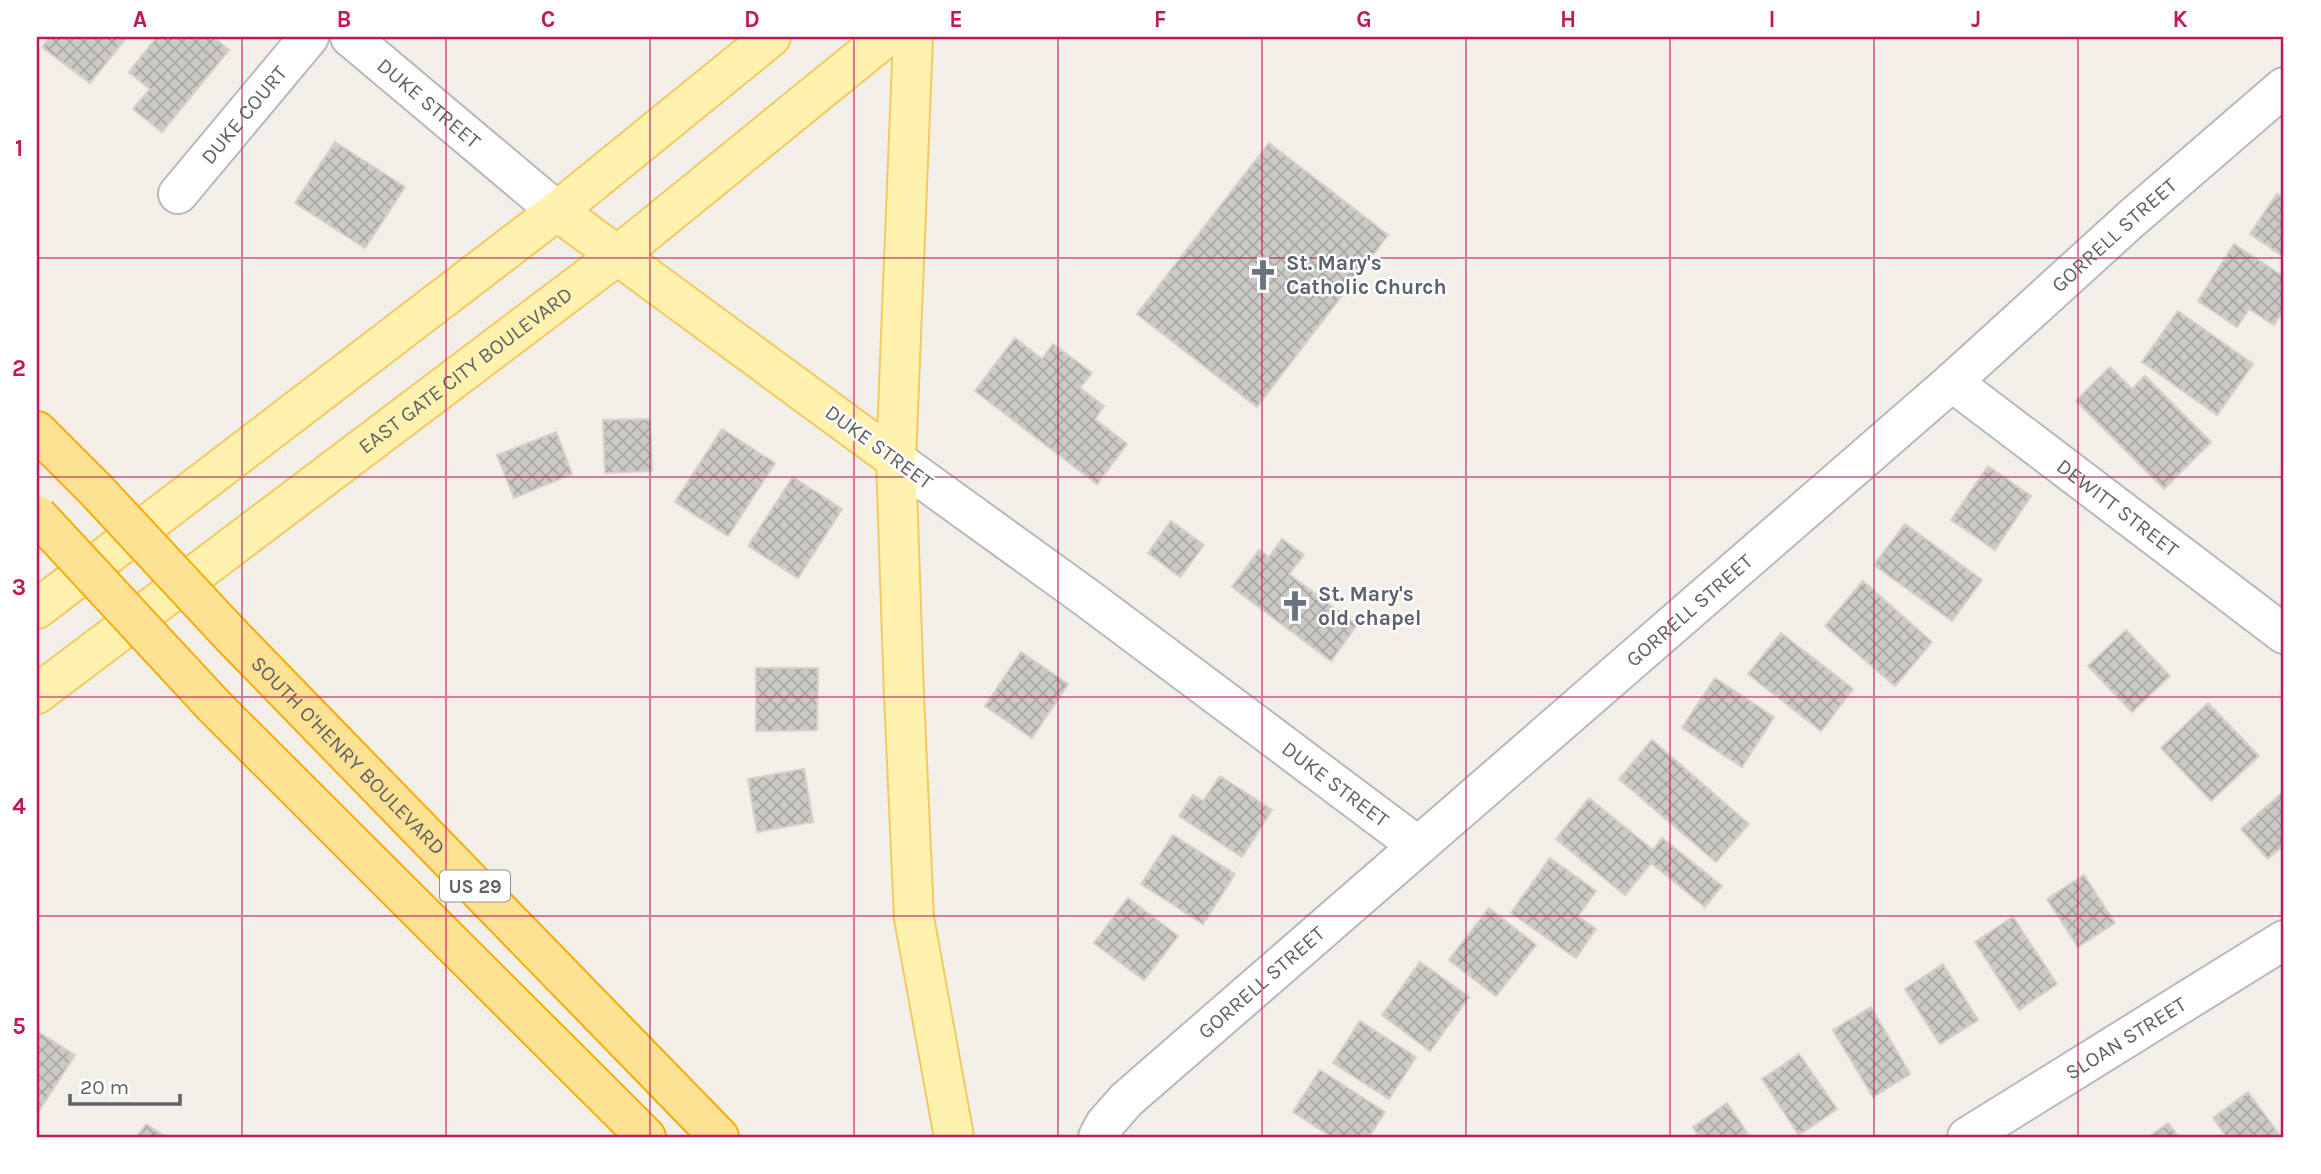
<svg xmlns="http://www.w3.org/2000/svg" width="2321" height="1174" viewBox="0 0 2321 1174" font-family="Karla,sans-serif">
<style>
.building{fill:url(#building-cross-hatch);stroke:#d6d1c6;stroke-width:2}
.lines{fill:none;stroke-linecap:round;stroke-linejoin:round}
.minor-casing{stroke:#b5b8bc;stroke-width:42}
.primary-casing{stroke:#f2c960;stroke-width:42}
.motorway-casing{stroke:#f9ab00;stroke-width:42}
.minor{stroke:#fff;stroke-width:38}
.primary{stroke:#fff2af;stroke-width:38}
.motorway{stroke:#fde293;stroke-width:38}
.motorway-bridge-casing{stroke:#f9ab00;stroke-width:42;stroke-linecap:butt}
.motorway-bridge{stroke:#fde293;stroke-width:38}
.grid{fill:none;stroke:#c2185b;stroke-width:2;stroke-opacity:0.55}
.labels{text-anchor:middle;stroke-width:5;stroke-linejoin:round;paint-order:stroke}
.shield{fill:#fff;stroke:#8f9295;stroke-width:2}
.shield-label{font-size:19px;font-weight:bold;fill:#5f6368}
.street-label{font-size:21px;fill:#5f6368;stroke:#fff}
.worship-label{font-size:21px;font-weight:bold;fill:#5b616d;stroke:#fff;text-anchor:start}
.neatline{fill:none;stroke:#c2185b;stroke-width:2.5}
.grid-label{font-size:23px;text-anchor:middle;font-weight:bold;fill:#c2185b}
</style>
<defs>
<pattern id="building-cross-hatch" width="8" height="8" patternUnits="userSpaceOnUse" patternTransform="scale(1.75)"><rect width="8" height="8" fill="#cccac5"/><path d="M0 0l8 8M0 8l8-8" fill="none" stroke="#a9a8a4"/></pattern>
</defs>
<rect width="100%" height="100%" fill="#f1efe8"/>
<!-- building -->
<path class="building" d="M50,37H127L90,83L42,47Z
M157,37H213L229,50L162,132L133,109L150,89L129,72Z
M335,142L405,187L365,248L295,203Z
M1269,143L1388,235L1257,407L1137,314Z
M2277,194L2284,199V257L2250,234Z
M2234,244L2284,277V309L2274,325L2249,309L2237,327L2198,301Z
M2178,311L2253,364L2217,415L2142,362Z
M1015,338L1042,359L1053,344L1092,373L1080,388L1104,406L1095,419L1127,444L1097,484L975,391Z
M2110,367L2132,389L2145,376L2211,442L2164,489L2076,401Z
M650,419L652,471L605,473L603,420Z
M722,429L775,463L728,536L675,502Z
M556,432L572,474L514,498L497,455Z
M1988,466L2031,496L1995,550L1951,520Z
M793,477L842,509L798,578L748,546Z
M1171,521L1204,545L1180,577L1148,553Z
M1905,524L1982,580L1952,621L1874,565Z
M1282,539L1304,555L1289,574L1357,625L1331,661L1232,587L1259,550L1269,557Z
M1863,581L1932,642L1895,686L1825,626Z
M2126,630L2170,676L2132,712L2088,666Z
M1781,633L1853,689L1821,731L1748,674Z
M1021,652L1068,684L1032,738L985,706Z
M756,668H818L817,730L756,731Z
M1715,678L1774,717L1742,767L1682,728Z
M2208,703L2259,756L2211,801L2161,748Z
M1652,740L1749,824L1716,862L1619,779Z
M804,769L813,822L757,832L748,779Z
M1220,776L1272,810L1242,857L1179,816L1193,795L1203,801Z
M2284,791V845L2268,859L2241,829Z
M1589,798L1653,850L1662,838L1722,886L1705,907L1651,863L1625,895L1556,839Z
M1173,835L1235,874L1203,924L1141,884Z
M1550,858L1596,891L1578,916L1596,929L1576,958L1511,913Z
M2084,875L2115,923L2078,947L2047,899Z
M1128,898L1178,936L1144,980L1094,943Z
M1489,908L1536,945L1496,996L1449,960Z
M2013,917L2057,984L2019,1010L1975,942Z
M1420,962L1469,997L1430,1051L1382,1015Z
M1943,964L1978,1020L1940,1044L1905,989Z
M1871,1007L1910,1074L1873,1097L1833,1030Z
M1360,1021L1416,1057L1389,1099L1333,1063Z
M37,1031L75,1055L37,1114Z
M1799,1054L1837,1109L1799,1135L1762,1079Z
M1320,1070L1385,1112L1369,1137H1332L1293,1112Z
M2248,1092L2281,1137H2227L2213,1118Z
M1727,1103L1750,1137H1699L1693,1127Z
M2168,1123L2179,1137H2149Z
M146,1124L166,1137H137Z"/>
<g class="lines">
<defs>
<g id="minor">
<path id="s1" d="M350,37L557,211"/>
<path id="s2" d="M178,194L309,37"/>
<path id="s3" d="M1952,382L2284,634"/>
<path id="s4" d="M896,460L1087,598L1418,846"/>
<path id="s5" d="M1098,1137L1105,1124L1126,1100L1952,382L2130,220L2284,87"/>
<path id="s6" d="M1967,1137L2284,940"/>
</g>
<g id="primary">
<path d="M913,37L896,460L904,695L914,918L954,1137"/>
<path d="M557,211L896,460"/>
<path d="M37,609L557,211L771,37"/>
<path id="s7" d="M37,694L618,255L886,37"/>
</g>
<g id="motorway">
<path d="M37,431L96,490"/>
<path id="s8" d="M231,635L719,1137"/>
<path d="M215,707L646,1137"/>
</g>
</defs>
<!-- minor casing -->
<use href="#minor" class="minor-casing"/>
<!-- primary casing -->
<use href="#primary" class="primary-casing"/>
<!-- motorway casing -->
<use href="#motorway" class="motorway-casing"/>
<!-- minor -->
<use href="#minor" class="minor"/>
<!-- primary -->
<use href="#primary" class="primary"/>
<!-- motorway -->
<use href="#motorway" class="motorway"/>
<defs>
<path id="motorway-bridge" d="M96,490L231,635
M37,515L215,707"/>
</defs>
<!-- motorway-bridge casing -->
<use href="#motorway-bridge" class="motorway-bridge-casing"/>
<!-- motorway-bridge -->
<use href="#motorway-bridge" class="motorway-bridge"/>
</g>
<!-- grid -->
<path class="grid" d="M242,37V1137M446,37V1137M650,37V1137M854,37V1137M1058,37V1137M1262,37V1137M1466,37V1137M1670,37V1137M1874,37V1137M2078,37V1137M37,258H2284M37,477H2284M37,697H2284M37,916H2284"/>
<!-- icons -->
<defs>
<symbol id="church-bare" viewBox="-9 -9 18 18"><path d="M-1.2-6h2.4v3.5h3.3v2.4h-3.3V6h-2.4V-.1h-3.3v-2.4h3.3Z" fill="#6b7280" stroke="#fff" stroke-width="2.5" paint-order="stroke"/></symbol>
</defs>
<g fill-rule="evenodd">
<use href="#church-bare" x="1241" y="253" width="44" height="44"/>
<use href="#church-bare" x="1273" y="584" width="44" height="44"/>
</g>
<g class="labels">
<!-- shield labels -->
<rect class="shield" x="440" y="870.5" width="70" height="31" rx="5"/>
<g class="shield-label">
<text x="475" y="893">US 29</text>
</g>
<!-- street labels -->
<g class="street-label">
<text dy="7" stroke="none"><textPath href="#s1" startOffset="103">DUKE STREET</textPath></text>
<text dy="7" stroke="none"><textPath href="#s2" startOffset="103">DUKE COURT</textPath></text>
<text dy="7" stroke="none"><textPath href="#s5" startOffset="1360">GORRELL STREET</textPath></text>
<text dy="7" stroke="none"><textPath href="#s7" startOffset="537">EAST GATE CITY BOULEVARD</textPath></text>
<text transform="translate(879 447) rotate(36)" y="7">DUKE STREET</text>
<text dy="7" stroke="none"><textPath href="#s3" startOffset="208">DEWITT STREET</textPath></text>
<text dy="7" stroke="none"><textPath href="#s5" startOffset="793">GORRELL STREET</textPath></text>
<text dy="7" stroke="none"><textPath href="#s8" startOffset="168">SOUTH O'HENRY BOULEVARD</textPath></text>
<text dy="7" stroke="none"><textPath href="#s4" startOffset="546">DUKE STREET</textPath></text>
<text dy="7" stroke="none"><textPath href="#s5" startOffset="226">GORRELL STREET</textPath></text>
<text dy="7" stroke="none"><textPath href="#s6" startOffset="187">SLOAN STREET</textPath></text>
</g>
<!-- worship labels -->
<g class="worship-label">
<text x="1286" y="270">St. Mary's<tspan x="1286" dy="24">Catholic Church</tspan></text>
<text x="1318" y="601">St. Mary's<tspan x="1318" dy="24">old chapel</tspan></text>
</g>
</g>
<!-- border -->
<rect width="2321" height="1174" fill="none" stroke="#ffffff" stroke-width="77"/>
<!-- scale -->
<path d="M70 1094v10h110v-10" fill="none" stroke="#5f6368" stroke-width="3.5"/>
<text x="80" y="1094" font-size="21" fill="#5f6368" stroke="#ffffff" stroke-width="5" paint-order="stroke">20 m</text>
<rect x="38" y="38" width="2244" height="1098" class="neatline"/>
<g class="grid-label">
<text x="140" y="27">A</text>
<text x="344" y="27">B</text>
<text x="548" y="27">C</text>
<text x="752" y="27">D</text>
<text x="956" y="27">E</text>
<text x="1160" y="27">F</text>
<text x="1364" y="27">G</text>
<text x="1568" y="27">H</text>
<text x="1772" y="27">I</text>
<text x="1976" y="27">J</text>
<text x="2180" y="27">K</text>
<text x="19" y="156">1</text>
<text x="19" y="376">2</text>
<text x="19" y="595">3</text>
<text x="19" y="814">4</text>
<text x="19" y="1034">5</text>
</g>
</svg>
